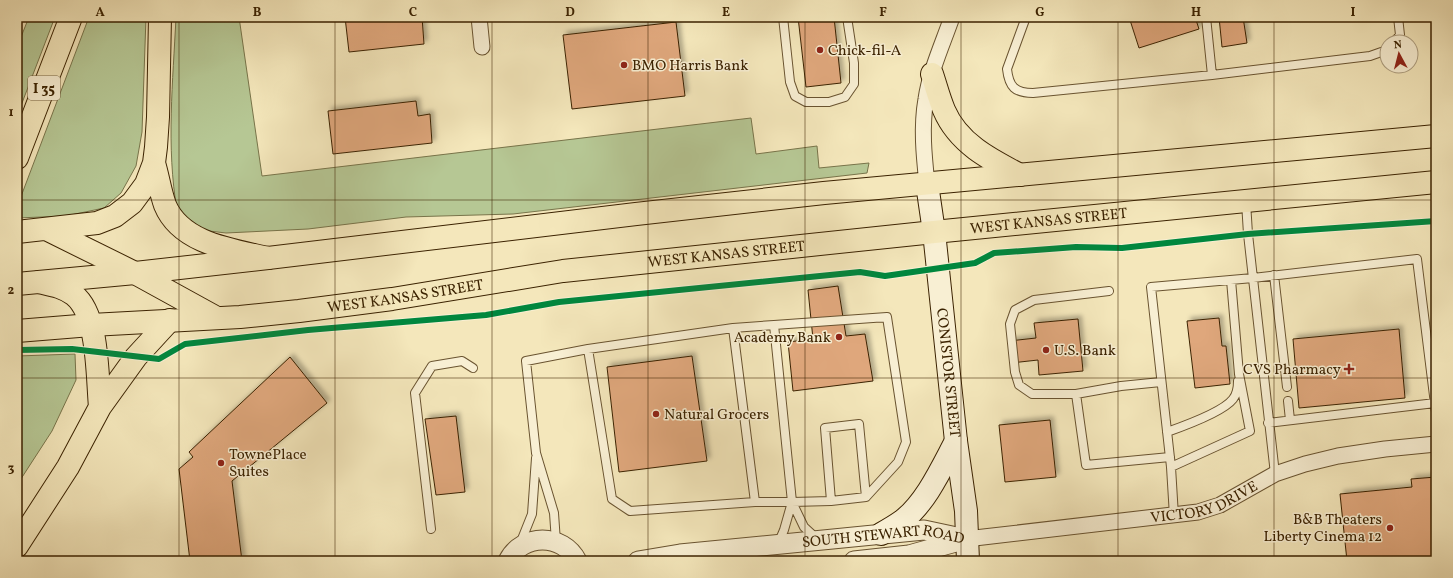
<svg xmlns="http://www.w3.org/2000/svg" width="1453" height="578" viewBox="0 0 1453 578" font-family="Vollkorn,serif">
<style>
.green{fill:#b6c794;stroke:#78744a}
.building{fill:#dfa77c;stroke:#3b2201;filter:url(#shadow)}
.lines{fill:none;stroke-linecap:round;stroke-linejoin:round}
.service-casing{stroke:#695330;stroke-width:10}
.minor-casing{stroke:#695330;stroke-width:17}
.tertiary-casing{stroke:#695330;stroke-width:21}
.secondary-casing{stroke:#3b2201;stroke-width:24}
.trunk-casing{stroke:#3b2201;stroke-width:24}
.motorway-casing{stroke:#3b2201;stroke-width:24}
.service{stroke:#f8efd3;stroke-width:8}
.minor{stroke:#f8efd3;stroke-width:15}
.tertiary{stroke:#f8efd3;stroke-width:19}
.secondary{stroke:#f8efd3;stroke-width:22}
.trunk{stroke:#f4e7bb;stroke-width:22}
.motorway{stroke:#f4e7bb;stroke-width:22}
.cycleway-casing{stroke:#f8efd3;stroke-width:8}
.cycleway{stroke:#00873e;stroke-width:6}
.grid{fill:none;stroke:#3b2201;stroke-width:1;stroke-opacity:0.55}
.poi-dot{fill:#8f2418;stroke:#f8efd3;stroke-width:1.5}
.labels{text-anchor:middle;stroke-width:3;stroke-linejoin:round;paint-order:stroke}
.shield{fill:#f8efd3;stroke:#746040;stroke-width:1}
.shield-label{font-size:14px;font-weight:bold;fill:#3b2201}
.poi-label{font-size:15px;fill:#3b2201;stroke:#f8efd3;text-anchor:start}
.street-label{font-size:15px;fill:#3b2201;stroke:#f8efd3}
.neatline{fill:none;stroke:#3b2201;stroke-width:1.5}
.grid-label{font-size:13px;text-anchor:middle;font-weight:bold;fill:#3b2201}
</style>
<defs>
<filter id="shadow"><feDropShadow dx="3.5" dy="-3.5" stdDeviation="2" flood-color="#0004"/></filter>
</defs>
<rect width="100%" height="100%" fill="#f4e7bb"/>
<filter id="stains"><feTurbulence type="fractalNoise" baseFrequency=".005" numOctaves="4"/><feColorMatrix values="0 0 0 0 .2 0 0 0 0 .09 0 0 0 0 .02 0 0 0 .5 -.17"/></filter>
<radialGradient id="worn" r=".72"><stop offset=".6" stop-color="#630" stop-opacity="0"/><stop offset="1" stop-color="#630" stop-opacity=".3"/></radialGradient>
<!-- green -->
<path class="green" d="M29,17H55L17,116V47Z
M89,17H146L142,132L136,166L121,193L104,208L66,216L17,218V207Z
M176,17H239L262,176L751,118L756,154L817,146L819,168L869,163L867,173L513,214L406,217L308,229L226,233L201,230L177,210C166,147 173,81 176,17Z
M75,354L76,380L52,431L17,485V356Z"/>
<!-- building -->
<path class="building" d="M345,17H422L424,44L349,52Z
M798,17H834L841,83L806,87Z
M1129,17H1195L1199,29L1139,48Z
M1219,17H1243L1247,43L1222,47Z
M676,22L685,96L572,109L563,35Z
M416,101L418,116L430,114L432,143L333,154L328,111Z
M838,286L846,336L865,334L873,381L793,391L788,342L813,339L808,290Z
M1219,318L1222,346H1226L1230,384L1195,388L1187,321Z
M1078,319L1083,371L1039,375L1038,360L1011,363L1009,341L1036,338L1034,323Z
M1399,329L1405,398L1299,408L1293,339Z
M692,356L707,461L619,472L607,367Z
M290,357L327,403L232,481L242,561H190L179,469L193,457L189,452Z
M456,416L465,492L436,495L425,419Z
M1050,420L1056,477L1005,482L999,425Z
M1436,477V561H1347L1340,494L1412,487L1411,479Z"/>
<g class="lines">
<defs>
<path id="service" d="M783,17L790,82L795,96L806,102H829L845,97L854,84V63L847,17
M1026,17L1007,69C1009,87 1015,93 1033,93L1212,75L1370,56L1387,50
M1206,17L1212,75
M1394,42L1400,35L1398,17
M1246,202L1248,234L1275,474
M1274,275L1287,387
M774,325L887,317L906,442L898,462L866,497L831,501L825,428L859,424L866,497
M733,328L774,325L792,502H755
M1161,382L1121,386L1076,394L1086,465L1170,457
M1076,394H1032L1019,385L1015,372L1010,324L1015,310L1034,300L1109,291
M1288,401L1290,420
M1268,423L1435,403
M1167,432C1184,426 1223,412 1233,399C1237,394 1238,387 1238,381
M1171,467L1250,431L1239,374L1231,280
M792,502L831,501
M1174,516L1171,467L1151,287L1253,278L1417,259L1436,412
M431,529L415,393L432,366L462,361L473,368
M556,542L554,513L536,453L526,361L588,349L733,328L755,502L630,511L612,499L588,349
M520,544L532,514L536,458
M778,544L784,530L792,502L804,527L816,538"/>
<g id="minor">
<path d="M479,17L482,47"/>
<path d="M927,184C924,156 921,127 926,99C930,71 943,43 952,17"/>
<path id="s1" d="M966,539L1198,512L1220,505L1275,474L1305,464L1338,456L1385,449L1436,444"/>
</g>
<g id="tertiary">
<path d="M508,561C522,533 563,533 577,561"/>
<path id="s2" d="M638,561L680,554L924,530L966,539"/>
<path d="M854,561L909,555L963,540"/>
</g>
<g id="secondary">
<path id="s3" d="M927,184L934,232L956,441L966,511L968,561"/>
<path d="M881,534C888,530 895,526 902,521C926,503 942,467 956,441"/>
</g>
<g id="trunk">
<path d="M932,74C936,86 939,98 944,110C958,143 989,159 1020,175"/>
<path d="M17,284L135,273L268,258L636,214L824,193L1436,136"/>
<path id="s4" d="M17,331L91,325L240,317L299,311L392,299L563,271L934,232L1436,182"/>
</g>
<path id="motorway" d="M17,158L71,17
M154,163C158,176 160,191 165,205C181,244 233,250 268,258
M46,229L135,273L215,317
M17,232L97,223L115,216L132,203L146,184L154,163L156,147L158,117L160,17
M39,282C52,285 64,287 74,295C99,315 97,376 100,407
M17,546L68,467L100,407L136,357L170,320"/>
</defs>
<!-- service casing -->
<use href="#service" class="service-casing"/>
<!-- minor casing -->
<use href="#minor" class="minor-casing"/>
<!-- tertiary casing -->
<use href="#tertiary" class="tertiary-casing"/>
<!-- secondary casing -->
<use href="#secondary" class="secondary-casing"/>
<!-- trunk casing -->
<use href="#trunk" class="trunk-casing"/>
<!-- motorway casing -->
<use href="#motorway" class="motorway-casing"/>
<!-- service -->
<use href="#service" class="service"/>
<!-- minor -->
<use href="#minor" class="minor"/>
<!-- tertiary -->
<use href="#tertiary" class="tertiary"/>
<!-- secondary -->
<use href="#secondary" class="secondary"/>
<!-- trunk -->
<use href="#trunk" class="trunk"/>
<!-- motorway -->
<use href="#motorway" class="motorway"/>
<defs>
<path id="cycleway" d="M17,350L72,349L159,359L185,344L308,330L486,315L559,302L860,272L885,276L975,263L994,253L1076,247L1122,248L1248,234L1436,221"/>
</defs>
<!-- cycleway casing -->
<use href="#cycleway" class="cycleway-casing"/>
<!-- cycleway -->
<use href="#cycleway" class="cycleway"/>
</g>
<!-- grid -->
<path class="grid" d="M179,17V561M335,17V561M492,17V561M648,17V561M805,17V561M961,17V561M1118,17V561M1274,17V561M17,200H1436M17,378H1436"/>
<!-- markers -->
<g class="poi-dot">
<circle cx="820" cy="50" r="4"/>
<circle cx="624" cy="65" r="4"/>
<circle cx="839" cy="337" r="4"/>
<circle cx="1046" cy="350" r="4"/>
<path d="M1347 363h4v4h4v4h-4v4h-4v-4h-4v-4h4z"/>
<circle cx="656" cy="414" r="4"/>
<circle cx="221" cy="463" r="4"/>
<circle cx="1390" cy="528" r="4"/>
</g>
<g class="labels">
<!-- shield labels -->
<rect class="shield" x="28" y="76" width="32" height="24" rx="3"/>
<g class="shield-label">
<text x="44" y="93">I 35</text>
</g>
<!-- poi labels -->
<g class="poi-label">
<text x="828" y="55">Chick-fil-A</text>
<text x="632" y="70">BMO Harris Bank</text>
<text x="831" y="342" text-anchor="end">Academy Bank</text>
<text x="1054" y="355">U.S. Bank</text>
<text x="1341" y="374" text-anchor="end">CVS Pharmacy</text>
<text x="664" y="419">Natural Grocers</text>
<text x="229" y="459">TownePlace<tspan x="229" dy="17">Suites</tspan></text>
<text x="1382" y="524" text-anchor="end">B&amp;B Theaters<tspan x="1382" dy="17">Liberty Cinema 12</tspan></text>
</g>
<!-- street labels -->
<g class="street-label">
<text dy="5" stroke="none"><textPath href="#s4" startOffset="1038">WEST KANSAS STREET</textPath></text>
<text dy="5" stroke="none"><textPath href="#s4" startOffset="714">WEST KANSAS STREET</textPath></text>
<text dy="5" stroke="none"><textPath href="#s4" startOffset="390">WEST KANSAS STREET</textPath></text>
<text dy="5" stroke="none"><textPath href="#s3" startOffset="190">CONISTOR STREET</textPath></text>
<text dy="5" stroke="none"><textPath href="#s1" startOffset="242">VICTORY DRIVE</textPath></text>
<text dy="5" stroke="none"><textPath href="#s2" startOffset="247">SOUTH STEWART ROAD</textPath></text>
</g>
</g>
<!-- margin -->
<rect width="1453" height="578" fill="none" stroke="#f4e7bb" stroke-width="44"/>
<!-- north arrow -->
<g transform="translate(1399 54) rotate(353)"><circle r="19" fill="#f8efd3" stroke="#ac9d7f"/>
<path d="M0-3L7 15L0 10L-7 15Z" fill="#8f2418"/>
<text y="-6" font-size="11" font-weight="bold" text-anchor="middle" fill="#3b2201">N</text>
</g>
<rect x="22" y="22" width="1409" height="534" class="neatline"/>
<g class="grid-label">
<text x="100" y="16">A</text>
<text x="257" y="16">B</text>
<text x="413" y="16">C</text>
<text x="570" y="16">D</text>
<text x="726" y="16">E</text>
<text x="883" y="16">F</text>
<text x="1040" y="16">G</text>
<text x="1196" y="16">H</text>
<text x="1353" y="16">I</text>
<text x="11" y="116">1</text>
<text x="11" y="294">2</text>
<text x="11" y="472">3</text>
</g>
<rect width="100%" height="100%" filter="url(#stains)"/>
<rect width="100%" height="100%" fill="url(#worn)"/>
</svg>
